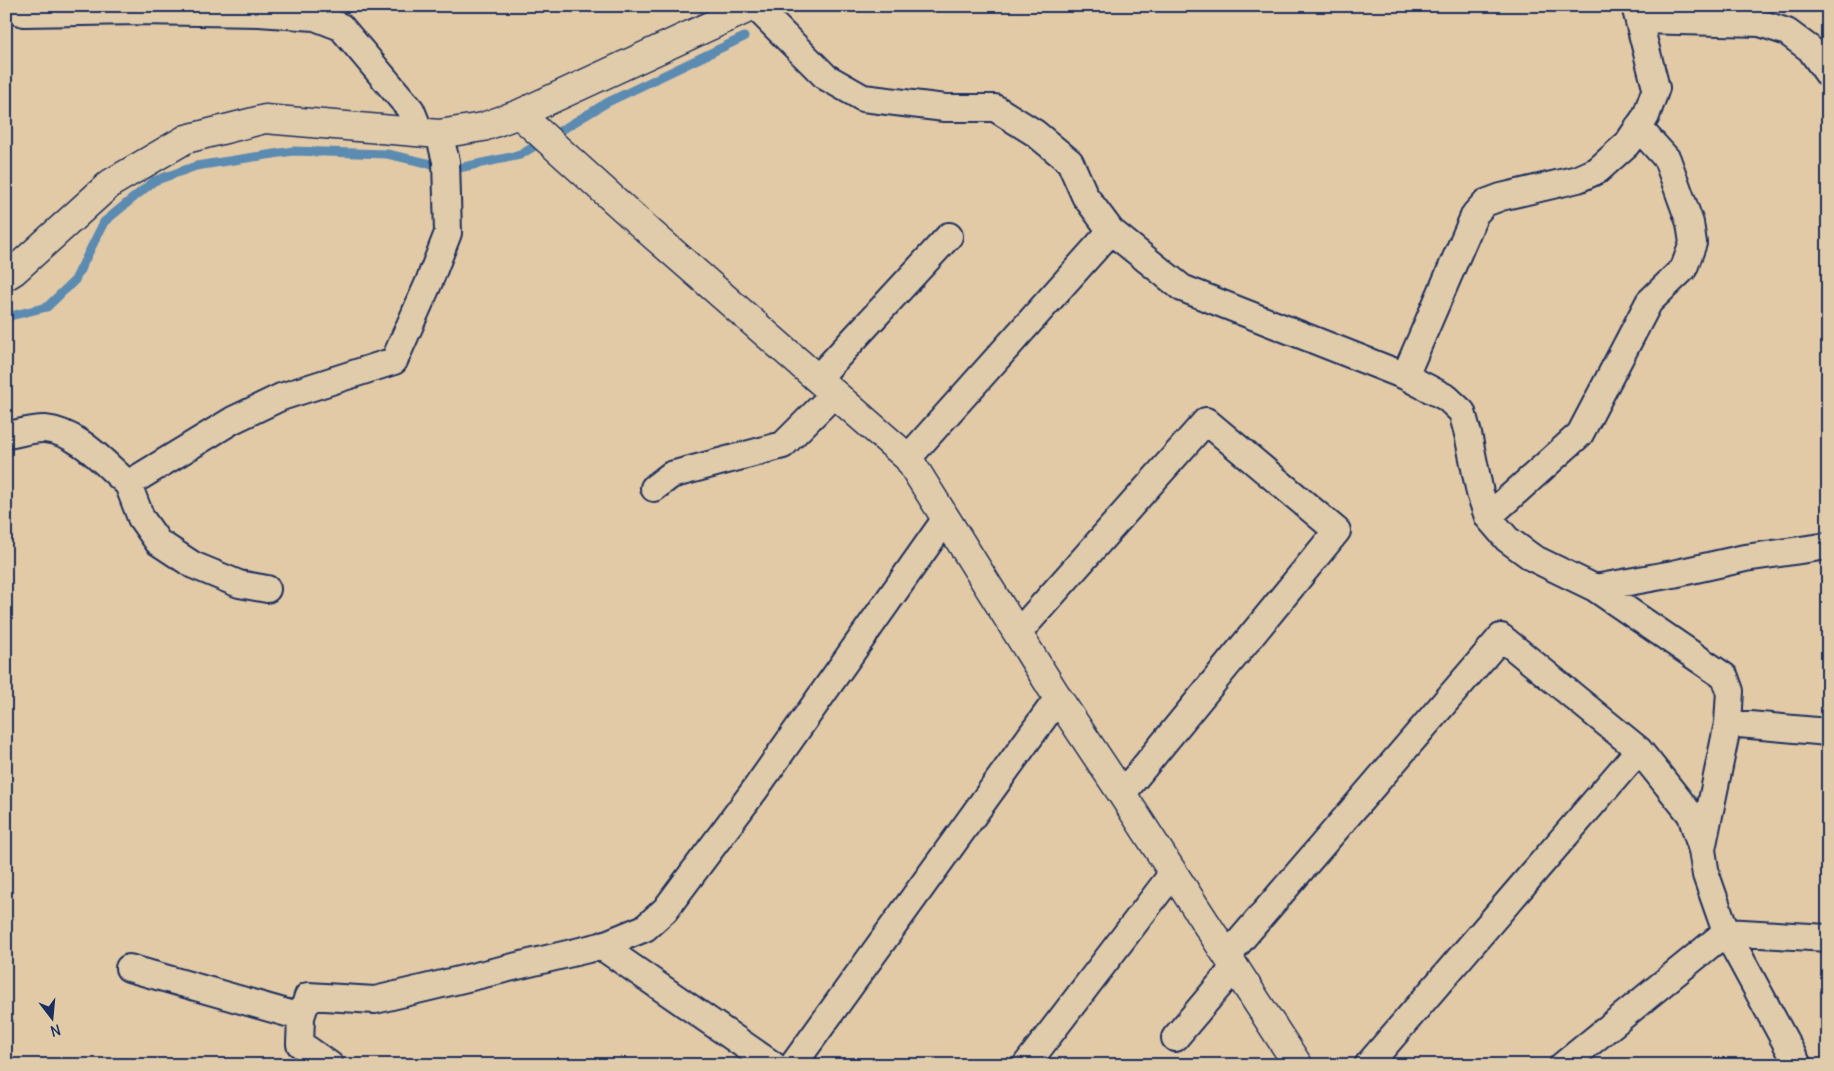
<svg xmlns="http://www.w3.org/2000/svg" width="1834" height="1071" viewBox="0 0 1834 1071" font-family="Delius,sans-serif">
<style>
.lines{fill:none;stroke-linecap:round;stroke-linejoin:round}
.stream{stroke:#5c8bb1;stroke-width:9}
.minor-casing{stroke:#1b2f5e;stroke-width:30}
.tertiary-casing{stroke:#1b2f5e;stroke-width:31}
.minor{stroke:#e0ccaa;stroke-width:26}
.tertiary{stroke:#e0ccaa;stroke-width:28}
</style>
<rect width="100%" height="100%" fill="#e3caa7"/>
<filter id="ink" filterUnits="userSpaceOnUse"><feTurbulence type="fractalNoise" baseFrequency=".02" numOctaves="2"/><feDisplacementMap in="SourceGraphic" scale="10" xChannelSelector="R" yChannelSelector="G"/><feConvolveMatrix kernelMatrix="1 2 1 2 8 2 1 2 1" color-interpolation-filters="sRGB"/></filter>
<g filter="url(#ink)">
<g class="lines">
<!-- stream -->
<path class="stream" d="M6,317L47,307L75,280L104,222L154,181L196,166L293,151L387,154L454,169L520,155L608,102L744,37"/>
<defs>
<path id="minor" d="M755,6L826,77L863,98L945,108H995L1035,133L1070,162L1085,196L1111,231
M6,8L24,13L138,11L259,13L315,17L341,27L411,110L420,132
M1639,20L1760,23L1787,32L1810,49L1828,74
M1405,376L1475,214L1485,203L1501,197L1578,179L1598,170L1627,144L1646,116L1656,88L1635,6
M817,379L949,236
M6,435C18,434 33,428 45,429C78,432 104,463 128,484L233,420L281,397L394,361L429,282L448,233L446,161L439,134
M908,458L1111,231L1182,288L1405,376L1447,398L1462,412L1468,434L1480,493L1488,517L1507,539L1533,558L1595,588L1673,574L1745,558L1828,546
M128,484L141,518L158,542L193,565L239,584L267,589
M654,488L671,475L783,445L834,394
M1488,517L1580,434L1649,302L1684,268L1693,243L1690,223L1667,159L1638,127
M1595,588L1725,677L1730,691L1728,723L1702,849
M1018,633L1206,421L1337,531L1122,794
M1728,723L1828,732
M601,946L773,1065
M1227,956L1501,637L1639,750L1691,815L1702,850L1706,875L1726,932L1798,1065
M129,968L301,1017
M1175,1038L1235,967
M330,1065L300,1044L301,1017L308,996L375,1000L601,946L645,928L665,910L754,791L945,520
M793,1065L1058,698
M1026,1065L1173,873
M1368,1065L1639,750
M1563,1065L1726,932L1828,938"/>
<path id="tertiary" d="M519,114L652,234L908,458L1058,698L1122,794L1298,1065
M6,276L14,271L111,183L186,139L265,119L439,134L483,127L519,114L753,6"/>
</defs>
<!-- minor casing -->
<use href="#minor" class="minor-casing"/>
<!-- tertiary casing -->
<use href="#tertiary" class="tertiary-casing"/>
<!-- minor -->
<use href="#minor" class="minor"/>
<!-- tertiary -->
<use href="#tertiary" class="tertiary"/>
</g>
</g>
<!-- margin -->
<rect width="1834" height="1071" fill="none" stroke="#e0ccaa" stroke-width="25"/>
<rect x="12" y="12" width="1809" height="1046" fill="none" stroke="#1b2f5e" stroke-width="2" filter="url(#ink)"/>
<!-- north arrow -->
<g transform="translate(52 1018) rotate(164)" stroke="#e0ccaa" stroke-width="4" paint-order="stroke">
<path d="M0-4L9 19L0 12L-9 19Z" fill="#1b2f5e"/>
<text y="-8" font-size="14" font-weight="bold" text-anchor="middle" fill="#1b2f5e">N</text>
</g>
</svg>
